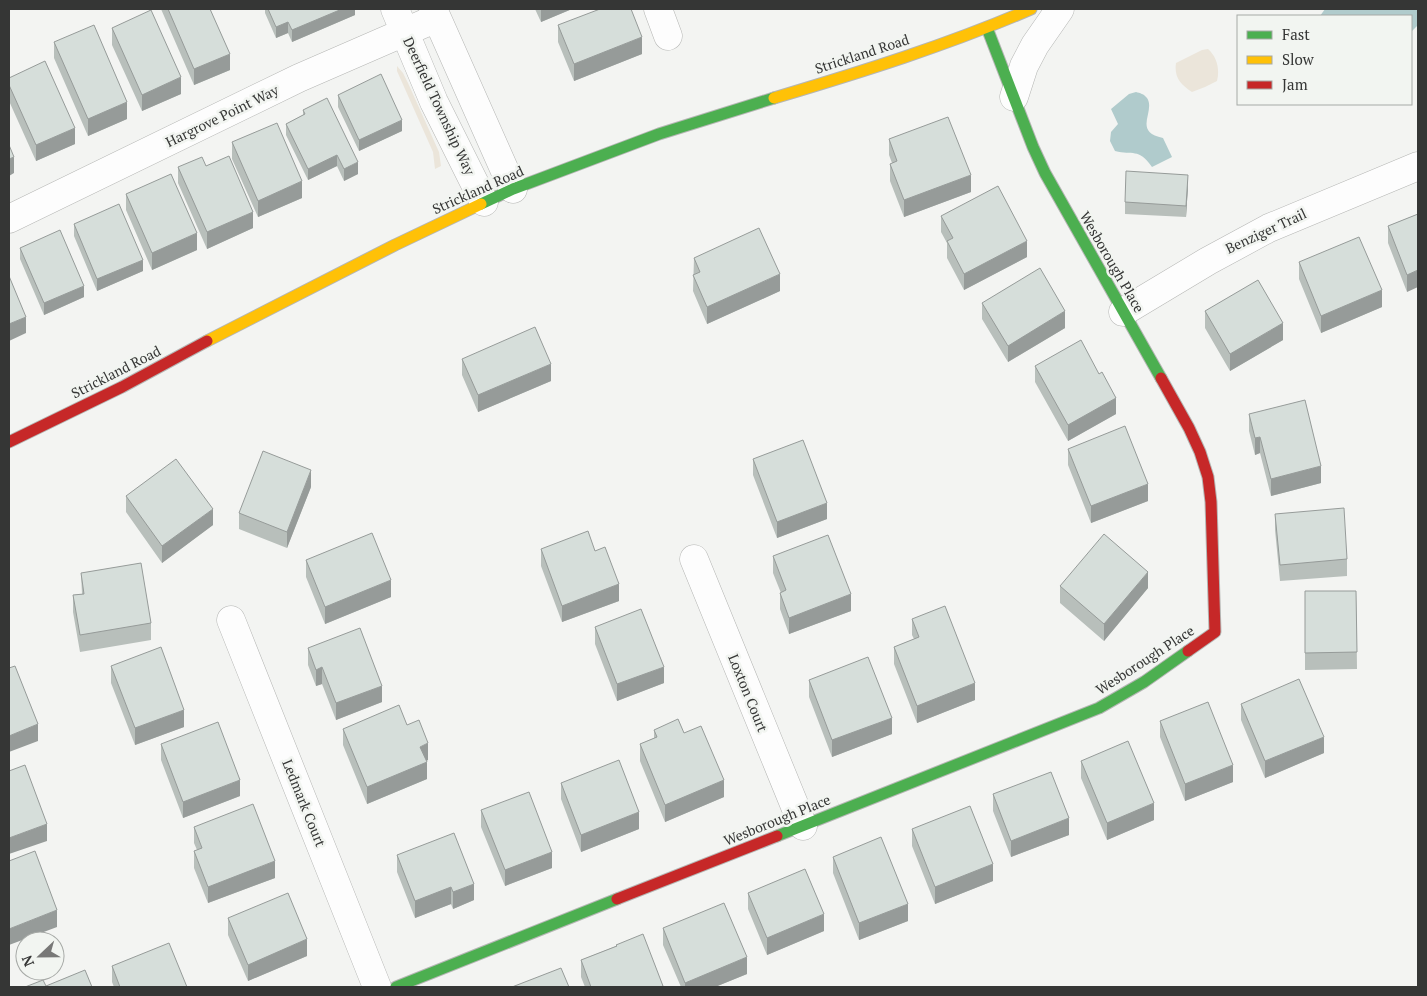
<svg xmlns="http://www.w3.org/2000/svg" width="1427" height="996" viewBox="0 0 1427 996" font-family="'PT Serif',serif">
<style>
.green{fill:#ebe5da}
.water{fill:#b0cbcc}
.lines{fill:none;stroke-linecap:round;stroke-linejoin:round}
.street-casing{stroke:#b5b6b4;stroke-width:29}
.fast-casing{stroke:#b5b6b4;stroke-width:13}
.slow-casing{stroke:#b5b6b4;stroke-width:13}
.jam-casing{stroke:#b5b6b4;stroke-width:13}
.street{stroke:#fdfdfd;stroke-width:28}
.fast{stroke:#4caf50;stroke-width:11}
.slow{stroke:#ffc107;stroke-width:11}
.jam{stroke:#c62828;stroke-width:11}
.wall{fill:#b8bfbb}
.shaded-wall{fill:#969b99}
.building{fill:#d6deda;stroke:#969b99}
.labels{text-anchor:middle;stroke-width:5;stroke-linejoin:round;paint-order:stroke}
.street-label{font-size:14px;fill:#353635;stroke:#f2f5f1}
</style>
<rect width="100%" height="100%" fill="#f3f4f2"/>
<!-- green -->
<path class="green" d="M1208,49C1217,57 1220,69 1217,81L1205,87L1192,92C1180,84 1174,77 1176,63L1202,50Z
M397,66L403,73L408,83L439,152L441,166L435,169L433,152L397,71Z"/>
<!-- water -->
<path class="water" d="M1325,9H1418V25L1411,32V16H1320Z
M1136,92C1140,93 1144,94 1147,98C1156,111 1132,132 1163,138L1172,157L1152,167C1138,147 1133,156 1115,151L1110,141L1111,132L1118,124L1111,109L1129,94Z"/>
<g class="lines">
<defs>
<path id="street" d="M395,9L434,102L484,202
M433,9L513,189
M658,9L668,36
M1014,97L1024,66L1035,45L1060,9
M9,219L299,78L437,18
M1123,312L1208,261L1269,228L1418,166
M694,559L803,826
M231,620L377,987"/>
<path id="fast" d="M987,28L1033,147L1045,173L1161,378
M481,204L513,189L659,134L774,98
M777,836L1099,708L1144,682L1188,651
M396,987L617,899"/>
<path id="slow" d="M774,98C861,72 948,45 1031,9
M207,341L395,245L481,204"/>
<path id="jam" d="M1161,378L1189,428L1200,452L1208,477L1211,502L1215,632L1188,651
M9,442L122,387L207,341
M617,899L777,836"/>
</defs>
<!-- street casing -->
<use href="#street" class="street-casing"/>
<!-- fast casing -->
<use href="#fast" class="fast-casing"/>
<!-- slow casing -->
<use href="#slow" class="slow-casing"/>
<!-- jam casing -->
<use href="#jam" class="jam-casing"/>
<!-- street -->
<use href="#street" class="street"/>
<!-- fast -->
<use href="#fast" class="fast"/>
<!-- slow -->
<use href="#slow" class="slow"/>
<!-- jam -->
<use href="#jam" class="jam"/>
</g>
<!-- wall -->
<path class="wall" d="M161,9H210L230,70L194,85Z
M265,9H355V15L292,42L288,33L276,38L265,13Z
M535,9H572L541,22Z
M558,25L642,54L574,81L558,42Z
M112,28L181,94L142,111L112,45Z
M54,42L127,119L88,136L54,58Z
M9,78L75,144L36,161L9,101Z
M338,95L402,131L359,151L338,107Z
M303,110L358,174L344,181L337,166L308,180L286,135V124L303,115Z
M889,139L971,192L904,217L890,181V164L892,163L889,155Z
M232,142L302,198L258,217L232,159Z
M206,166L253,228L207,249L178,183V167Z
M1188,186L1186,217L1125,214V202Z
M126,194L197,250L152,270L126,210Z
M1418,214L1407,292L1388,243V226Z
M941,216L1027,257L964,290L947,258V243L941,232Z
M74,224L143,271L97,291L74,236Z
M20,248L84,297L44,315L20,259Z
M694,258L780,291L707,324L693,291Z
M1299,262L1382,307L1321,333L1299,279Z
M982,303L1065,328L1008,362L982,319Z
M1205,311L1283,340L1230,371L1205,328Z
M462,359L551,381L478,412L462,375Z
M1035,366L1099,374L1116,414L1068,441L1035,382Z
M1249,414L1321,483L1271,496L1260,453L1255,455L1249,431Z
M1068,449L1148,501L1091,523L1068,465Z
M753,459L827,519L777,538L753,475Z
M311,487L287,548L239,529V513Z
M126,496L213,525L162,563L126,512Z
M1275,514L1347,559V576L1280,581L1275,530Z
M541,549L595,551L619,601L562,622L541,566Z
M773,556L851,611L789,634L780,609V593H781L773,573Z
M306,560L391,597L325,624L306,577Z
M81,573L151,623V640L80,652L73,612V595L82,594Z
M1060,586L1148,588L1104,641L1060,603Z
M1305,591H1356L1357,669L1305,670Z
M912,619L975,700L917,723L894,664V647L914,639L912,635Z
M595,627L664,683L617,701L595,644Z
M308,648L382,702L336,720L322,684L316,686L308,665Z
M111,666L184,727L135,745L111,683Z
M809,680L892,734L832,757L809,697Z
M1241,704L1324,753L1265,778L1241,720Z
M1160,721L1233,782L1185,801L1160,737Z
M407,725L428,760L426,761L427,779L367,804L343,745V729Z
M654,730L684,733L724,797L665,822L640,761V744L654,738Z
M161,744L240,796L183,818L161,760Z
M1081,761L1154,820L1107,840L1081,778Z
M561,783L639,829L581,852L561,799Z
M993,794L1069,835L1011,857L993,811Z
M481,810L552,868L505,886L481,827Z
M194,827L275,878L208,903L194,868V851L197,850L194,843Z
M912,829L993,881L935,904L912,846Z
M397,855L474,900L453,909L451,904L415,918L397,872Z
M833,857L908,921L859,940L833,873Z
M748,893L824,931L767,955L748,909Z
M228,918L307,956L248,981L228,935Z
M663,928L747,974L715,987H681L663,945Z
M616,945L663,987H585L581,977V960L616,946Z
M112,966L187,987H114L112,982Z"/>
<!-- shaded-wall -->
<path class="shaded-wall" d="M342,9H355V15L292,42V30Z
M541,9H572L541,22Z
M288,22V33L276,38V27Z
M642,37V54L574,81V64Z
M230,54V70L194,85V69Z
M181,77V94L142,111V95Z
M127,102V119L88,136V119Z
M402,120V131L359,151V140Z
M75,128V144L36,161V145Z
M337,155V166L308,180V169Z
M14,157V173L9,176V159Z
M358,162V174L344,181V169Z
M971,175V192L904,217V200Z
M1188,175V186L1186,217V206Z
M302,181V198L258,217V201Z
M253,212V228L207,249V232Z
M197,233V250L152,270V253Z
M1027,241V257L964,290V274Z
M143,260V271L97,291V279Z
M1418,270V287L1407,292V275Z
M780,274V291L707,324V307Z
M84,286V297L44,315V303Z
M1382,290V307L1321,333V316Z
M1065,311V328L1008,362V346Z
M26,317V333L9,341V324Z
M1283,323V340L1230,371V354Z
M551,364V381L478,412V395Z
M1116,398V414L1068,441V425Z
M1260,437V453L1255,455V438Z
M1321,466V483L1271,496V479Z
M311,470V487L287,548V532Z
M1148,484V501L1091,523V506Z
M827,503V519L777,538V522Z
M213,509V525L162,563V546Z
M1148,572V588L1104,641V624Z
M391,580V597L325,624V607Z
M619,584V601L562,622V606Z
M851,594V611L789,634V618Z
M322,667V684L316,686V670Z
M664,667V683L617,701V684Z
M975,683V700L917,723V706Z
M382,686V702L336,720V703Z
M184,710V727L135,745V728Z
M892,718V734L832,757V740Z
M38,724V741L9,752V736Z
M1324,737V753L1265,778V761Z
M428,743V760L420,763V747Z
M427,762V779L367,804V787Z
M1233,765V782L1185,801V784Z
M240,780V796L183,818V802Z
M724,780V797L665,822V805Z
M1154,803V820L1107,840V823Z
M639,812V829L581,852V835Z
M1069,818V835L1011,857V841Z
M47,824V841L9,854V838Z
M552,852V868L505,886V870Z
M275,861V878L208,903V887Z
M993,864V881L935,904V887Z
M474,884V900L453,909V892Z
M451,887V904L415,918V901Z
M908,904V921L859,940V923Z
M57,910V927L9,945V929Z
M824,914V931L767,955V938Z
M307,939V956L248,981V965Z
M747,957V974L715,987H685V983Z"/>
<!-- building -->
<path class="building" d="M168,9H210L230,54L194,69Z
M268,9H342L292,30L288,22L276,27Z
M600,9H631L642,37L574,64L558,25Z
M151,10L181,77L142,95L112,28Z
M94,25L127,102L88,119L54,42Z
M45,61L75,128L36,145L9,85V78Z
M381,74L402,120L359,140L338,95Z
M327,98L358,162L344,169L337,155L308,169L286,124L305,114L303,110Z
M948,117L971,175L904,200L890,164L897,161L889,139Z
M277,123L302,181L258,201L232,142Z
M9,145L14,157L9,159Z
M229,156L253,212L207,232L178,167L202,157L206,166Z
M1126,171L1188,175L1186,206L1125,202Z
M171,174L197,233L152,253L126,194Z
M998,186L1027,241L964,274L947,241L953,238L941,216Z
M119,204L143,260L97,279L74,224Z
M1418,214V270L1407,275L1388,226Z
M759,228L780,274L707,307L693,275L700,272L694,258Z
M60,230L84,286L44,303L20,248Z
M1359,237L1382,290L1321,316L1299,262Z
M1040,268L1065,311L1008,346L982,303Z
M9,276L26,317L9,324Z
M1258,280L1283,323L1230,354L1205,311Z
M535,327L551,364L478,395L462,359Z
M1081,340L1099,374L1102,372L1116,398L1068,425L1035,366Z
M1305,400L1321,466L1271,479L1260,437L1255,438L1249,414Z
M1125,426L1148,484L1091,506L1068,449Z
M803,440L827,503L777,522L753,459Z
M263,451L311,470L287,532L239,513Z
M176,459L213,509L162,546L126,496Z
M1344,508L1347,559L1280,565L1275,514Z
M588,531L595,551L605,547L619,584L562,606L541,549Z
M372,533L391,580L325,607L306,560Z
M1104,534L1148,572L1104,624L1060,586Z
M828,535L851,594L789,618L780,593L786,590L773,556Z
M141,563L151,623L80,635L73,595L84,594L81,573Z
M1305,591H1356L1357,652L1305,653Z
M945,606L975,683L917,706L894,647L919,637L912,619Z
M641,609L664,667L617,684L595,627Z
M360,628L382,686L336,703L322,667L316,670L308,648Z
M161,647L184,710L135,728L111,666Z
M868,657L892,718L832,740L809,680Z
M15,666L38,724L9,736V668Z
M1299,679L1324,737L1265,761L1241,704Z
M1208,702L1233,765L1185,784L1160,721Z
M399,705L407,725L419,720L428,743L420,747L427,762L367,787L343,729Z
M678,719L684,733L701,726L724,780L665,805L640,744L657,737L654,730Z
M218,722L240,780L183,802L161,744Z
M1128,741L1154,803L1107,823L1081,761Z
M619,760L639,812L581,835L561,783Z
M25,765L47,824L9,838V771Z
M1051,772L1069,818L1011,841L993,794Z
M529,792L552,852L505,870L481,810Z
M253,804L275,861L208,887L194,851L202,848L194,827Z
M970,806L993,864L935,887L912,829Z
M454,833L474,884L453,892L451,887L415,901L397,855Z
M881,837L908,904L859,923L833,857Z
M35,851L57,910L9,929V861Z
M805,869L824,914L767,938L748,893Z
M288,893L307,939L248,965L228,918Z
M724,903L747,957L685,983L663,928Z
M643,934L663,986L660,987H591L581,960L617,946L616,945Z
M169,943L187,987H120L112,966Z
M561,968L569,987H512Z
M85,970L92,987H25L43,980L46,986Z"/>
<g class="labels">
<!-- street labels -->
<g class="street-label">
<text transform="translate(862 54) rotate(-18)" y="5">Strickland Road</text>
<text transform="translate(439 106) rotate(65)" y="5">Deerfield Township Way</text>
<text transform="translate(222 116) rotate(-26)" y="5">Hargrove Point Way</text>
<text transform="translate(478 190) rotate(-24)" y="5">Strickland Road</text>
<text transform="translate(1266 231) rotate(-25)" y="5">Benziger Trail</text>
<text transform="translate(1112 262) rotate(60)" y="5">Wesborough Place</text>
<text transform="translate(116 372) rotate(-27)" y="5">Strickland Road</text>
<text transform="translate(1145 660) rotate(-33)" y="5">Wesborough Place</text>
<text transform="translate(748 693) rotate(68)" y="5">Loxton Court</text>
<text transform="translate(304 803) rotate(68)" y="5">Ledmark Court</text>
<text transform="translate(777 820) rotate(-22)" y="5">Wesborough Place</text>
</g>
</g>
<!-- border -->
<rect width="1427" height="996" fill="none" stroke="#353635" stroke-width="20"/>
<!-- legend -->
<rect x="1237" y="15" width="175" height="90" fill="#f2f5f1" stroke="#a6a9a6"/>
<rect x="1247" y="31" width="25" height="8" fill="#4caf50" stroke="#a6a9a6"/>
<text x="1282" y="40" font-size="15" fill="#353635">Fast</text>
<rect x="1247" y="56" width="25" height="8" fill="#ffc107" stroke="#a6a9a6"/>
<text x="1282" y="65" font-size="15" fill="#353635">Slow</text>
<rect x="1247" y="81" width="25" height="8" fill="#c62828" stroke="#a6a9a6"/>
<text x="1282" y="90" font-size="15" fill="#353635">Jam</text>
<!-- north arrow -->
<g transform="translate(40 956) rotate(248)"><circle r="24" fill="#f2f5f1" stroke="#a6a9a6"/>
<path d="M0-4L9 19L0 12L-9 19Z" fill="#787877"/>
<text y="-8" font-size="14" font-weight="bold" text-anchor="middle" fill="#353635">N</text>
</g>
</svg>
